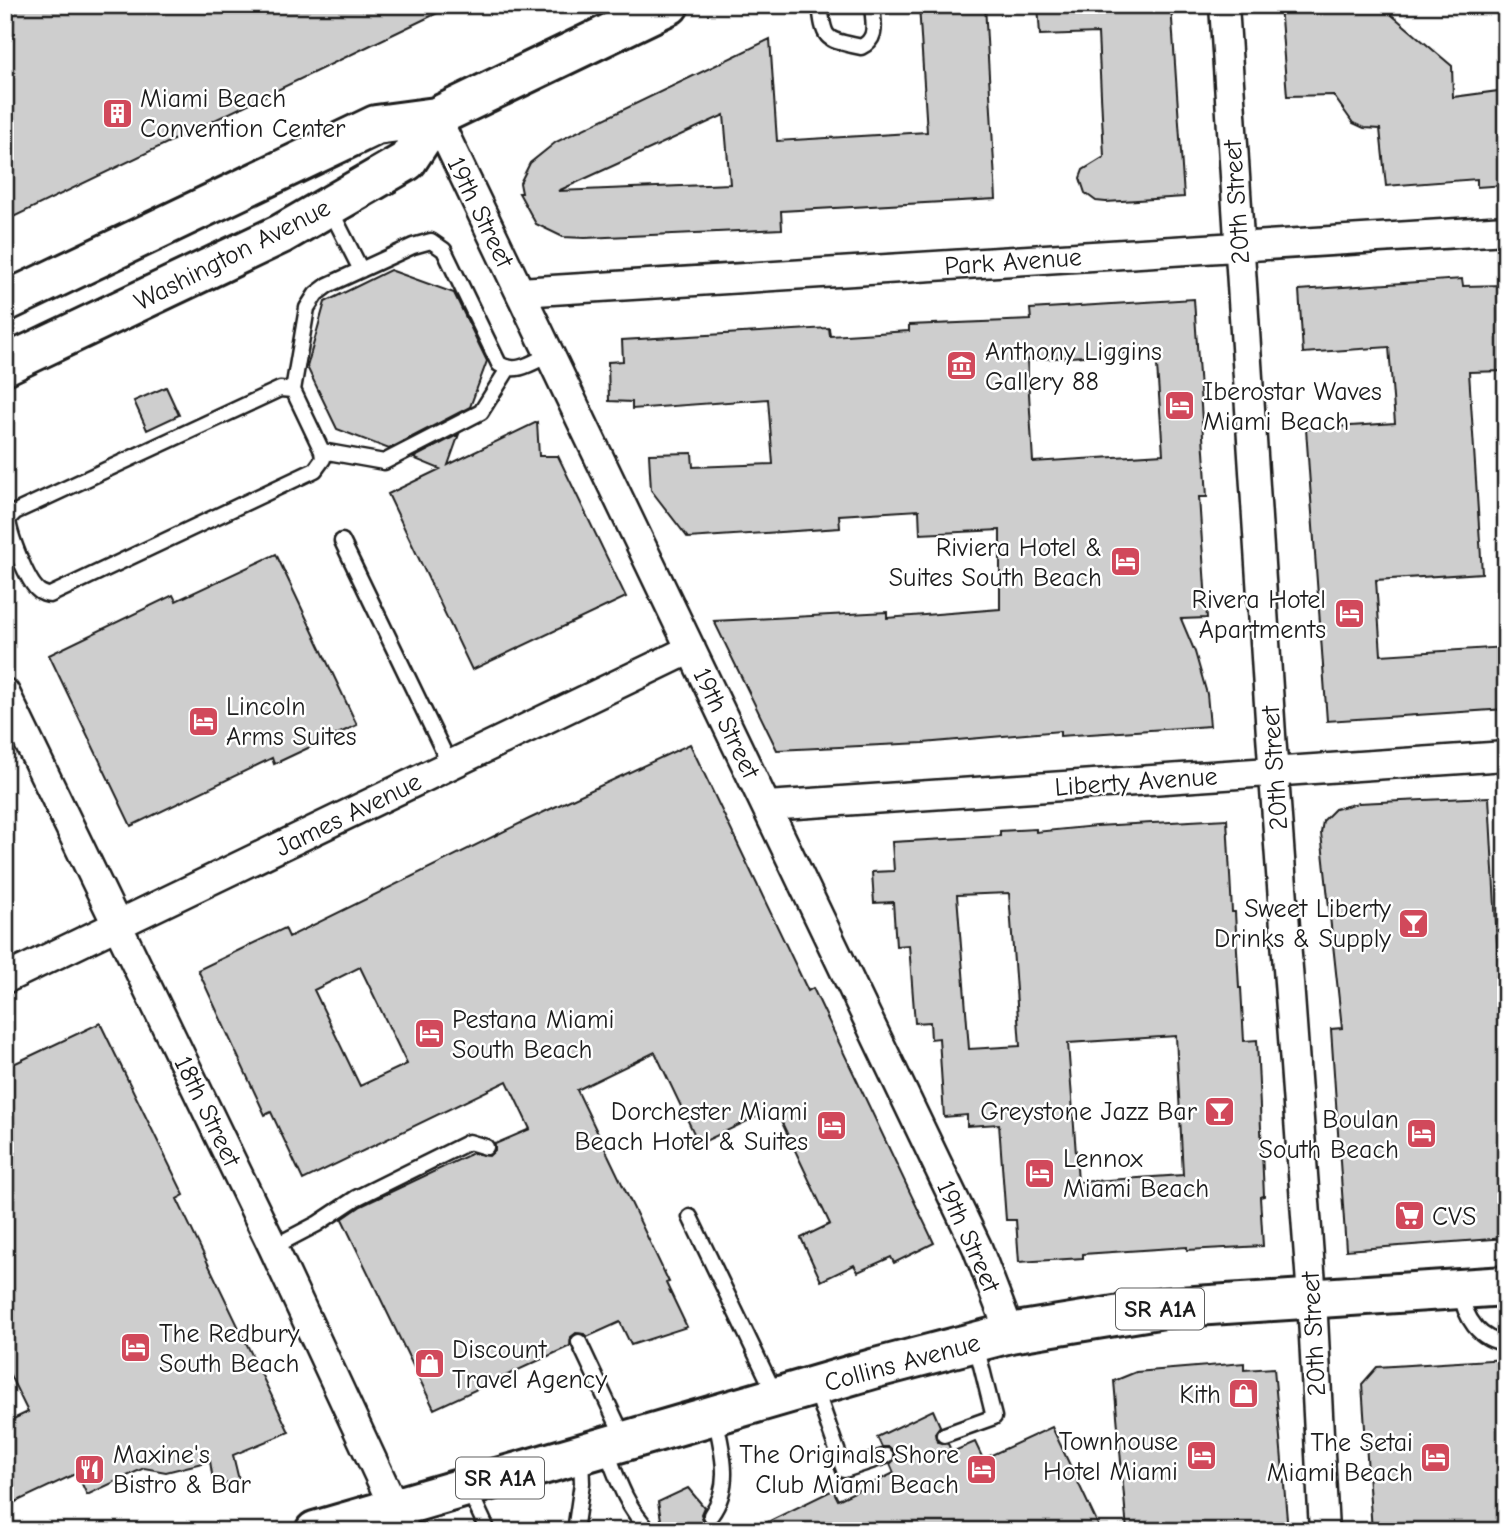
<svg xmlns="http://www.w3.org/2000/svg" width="1511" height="1536" viewBox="0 0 1511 1536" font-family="'Comic Neue',sans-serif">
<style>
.building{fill:#cecece;stroke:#1c1c1c;stroke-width:2;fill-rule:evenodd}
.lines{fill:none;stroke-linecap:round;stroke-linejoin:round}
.service-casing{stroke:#1c1c1c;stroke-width:19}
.minor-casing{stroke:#1c1c1c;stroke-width:33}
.secondary-casing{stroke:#1c1c1c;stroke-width:44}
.primary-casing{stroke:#1c1c1c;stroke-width:44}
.service{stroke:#fff;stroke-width:14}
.minor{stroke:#fff;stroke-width:28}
.secondary{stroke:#fff;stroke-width:38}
.primary{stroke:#fff;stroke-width:38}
.labels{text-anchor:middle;stroke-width:5;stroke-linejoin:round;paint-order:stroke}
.shield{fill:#fff;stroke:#606060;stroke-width:2}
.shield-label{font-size:24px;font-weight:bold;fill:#1c1c1c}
.poi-label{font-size:26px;fill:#1c1c1c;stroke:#fff;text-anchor:start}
.street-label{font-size:26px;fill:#1c1c1c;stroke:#fff}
</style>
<rect width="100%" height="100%" fill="#fff"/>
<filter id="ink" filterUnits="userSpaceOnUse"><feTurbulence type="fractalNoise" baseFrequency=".0143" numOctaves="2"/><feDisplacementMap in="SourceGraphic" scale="14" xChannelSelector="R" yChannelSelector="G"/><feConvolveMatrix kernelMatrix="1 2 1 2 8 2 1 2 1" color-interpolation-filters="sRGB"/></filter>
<g filter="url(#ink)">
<!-- building -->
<path class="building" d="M5,5H454L5,221Z
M919,5H985L996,199L781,211L782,229L585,238L563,237L536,224L519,193H522L520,183L530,163L556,142L770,39L777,141L927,132ZM724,115L730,184L558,191Z
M1038,5H1171L1184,197L1106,202L1096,201L1085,193L1080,178L1083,170L1104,157L1098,33L1040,35Z
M1280,5H1380L1452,66L1453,97L1506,90V185L1477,187V179L1386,186L1380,129L1364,128L1353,123L1333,95L1287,96Z
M390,270L454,293L487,361L470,407L389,449L337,429L307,367L325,302Z
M1462,279L1463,286L1506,285V371L1469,372L1482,573L1376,580L1381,655L1506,647V709L1327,721L1306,429L1395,423L1389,347L1303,353L1299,290Z
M1194,299L1207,497H1199L1207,618L1181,619L1195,652L1207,694L1210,726L1060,736V731L923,743L777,750L714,621L887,612V618L1000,609V530L920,534L919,510L839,515L840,528L688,538L651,490L649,454L692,453L693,467L773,464L768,399L632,409V402L609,401L608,362L623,361L622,340L829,328L830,336L909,331V325L1031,320L1030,309ZM1156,351L1163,454L1033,462L1027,360Z
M166,387L179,415L147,430L134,401Z
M537,422L539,456H558L626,597L472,670L388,494L440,469L413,458L459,434L448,465Z
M276,554L357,725L274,764L272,758L131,826L49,655L173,595L176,601Z
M690,744L808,991L813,988L934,1243L894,1263L891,1257L858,1272L854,1265L821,1281L801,1238L830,1224L775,1108L699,1144L655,1052L577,1090L669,1282L666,1283L687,1327L631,1345L620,1322L587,1337L584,1334L576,1333L571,1337L570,1346L434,1409L342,1219L361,1206L473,1153L489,1156L495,1150V1144L530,1129L507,1081L303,1180L271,1112L265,1115L198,970L285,928L289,937L529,819ZM360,967L407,1064L360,1086L314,990Z
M1489,797L1501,1017H1506V1238L1346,1250L1331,1029L1342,1028L1321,833L1323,821L1335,809L1358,803Z
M1227,819L1232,912H1235L1239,988H1241L1244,1041L1257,1040L1264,1196L1260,1197L1263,1246L1187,1250V1247L1083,1254V1258L1019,1262L1016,1220H1006L999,1124L967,1126V1115L944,1117L939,1038L931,1039L930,1022L915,1023L909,945L896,946L893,902L874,903L872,872L894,871L892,842L1000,836V831L1036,829V832L1096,826ZM1009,893L1020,1046L969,1049L957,895ZM1176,1036L1183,1175L1078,1182L1068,1043Z
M100,1023L184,1195L177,1199L289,1432L233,1455L239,1480L214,1487L210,1461L166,1472L144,1468L87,1495L77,1473L5,1507V1423L28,1412L5,1365V1068Z
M1506,1359V1531H1372L1362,1384L1377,1367Z
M1244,1363V1370L1274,1368L1288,1531H1127L1114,1381L1136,1372Z
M933,1410L940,1426L935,1433L937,1442L948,1444L952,1452L975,1442L983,1459L1052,1427L1101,1531H749L833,1490L838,1500L894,1473L890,1464L895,1459V1452L889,1447H882L877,1437Z
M688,1488L704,1507L701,1514L703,1520L710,1525L717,1523L723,1531H663L658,1502Z"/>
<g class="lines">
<defs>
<path id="service" d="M820,5C824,42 826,39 861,47C879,38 873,23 872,5
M330,209L361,270
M280,389L293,390L322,451L323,459L315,470L50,595C47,595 41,593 39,591C27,582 9,534 8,519L15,512Z
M293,390L307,308L316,294L328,285L413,246L431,241L444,250L499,364C517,375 533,362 550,354
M322,451L384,462L481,412L508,369
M342,541L450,765
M690,1217L776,1396
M273,1247L317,1224L356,1198L469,1142L486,1147
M1460,1291C1465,1317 1478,1340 1506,1343
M579,1342L625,1440
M815,1387L844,1470L886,1456
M944,1435L994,1417L976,1345
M606,1449C617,1478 627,1509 650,1531
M468,1488L488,1531
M711,1515C733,1485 722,1451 715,1416
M575,1531L582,1483L581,1456"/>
<path id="minor" d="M1224,5L1271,735L1312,1298L1324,1531
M436,117L977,1247L1010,1333
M520,292L1506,230
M5,693L273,1247L405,1531
M767,806L1506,756
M5,979L691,649"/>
<path id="secondary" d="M5,302L376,125L436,117L669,5
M5,365L281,234L407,161L436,117"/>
<path id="primary" d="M315,1531L876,1368L1010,1333L1164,1308L1506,1286"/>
</defs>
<!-- service casing -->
<use href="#service" class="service-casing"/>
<!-- minor casing -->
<use href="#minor" class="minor-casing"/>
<!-- secondary casing -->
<use href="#secondary" class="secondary-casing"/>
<!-- primary casing -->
<use href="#primary" class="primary-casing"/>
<!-- service -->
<use href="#service" class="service"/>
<!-- minor -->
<use href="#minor" class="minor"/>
<!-- secondary -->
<use href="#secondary" class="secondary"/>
<!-- primary -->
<use href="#primary" class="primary"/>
</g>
</g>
<!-- icons -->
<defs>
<symbol id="building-square" viewBox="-11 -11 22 22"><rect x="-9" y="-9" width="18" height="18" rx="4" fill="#d1495b" stroke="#fff"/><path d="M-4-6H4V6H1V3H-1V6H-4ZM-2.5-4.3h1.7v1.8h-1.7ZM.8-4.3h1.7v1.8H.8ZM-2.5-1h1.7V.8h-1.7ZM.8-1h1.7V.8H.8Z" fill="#fff"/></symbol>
<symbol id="museum-square" viewBox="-11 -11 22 22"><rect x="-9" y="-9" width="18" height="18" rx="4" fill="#d1495b" stroke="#fff"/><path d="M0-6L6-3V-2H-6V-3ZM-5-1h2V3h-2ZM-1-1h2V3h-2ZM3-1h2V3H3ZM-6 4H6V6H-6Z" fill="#fff"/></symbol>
<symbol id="hotel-square" viewBox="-11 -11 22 22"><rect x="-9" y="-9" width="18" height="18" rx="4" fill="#d1495b" stroke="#fff"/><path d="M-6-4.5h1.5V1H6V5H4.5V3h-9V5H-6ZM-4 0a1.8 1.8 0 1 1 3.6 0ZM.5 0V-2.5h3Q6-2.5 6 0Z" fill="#fff"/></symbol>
<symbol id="bar-square" viewBox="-11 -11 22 22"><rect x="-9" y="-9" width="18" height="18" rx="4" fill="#d1495b" stroke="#fff"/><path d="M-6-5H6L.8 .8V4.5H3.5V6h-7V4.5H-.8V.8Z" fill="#fff"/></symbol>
<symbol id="supermarket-square" viewBox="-11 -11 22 22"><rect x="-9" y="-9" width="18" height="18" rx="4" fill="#d1495b" stroke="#fff"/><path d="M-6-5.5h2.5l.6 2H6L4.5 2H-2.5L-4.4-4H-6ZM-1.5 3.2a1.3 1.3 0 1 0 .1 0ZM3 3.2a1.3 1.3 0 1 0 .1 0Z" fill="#fff"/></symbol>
<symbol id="shop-square" viewBox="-11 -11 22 22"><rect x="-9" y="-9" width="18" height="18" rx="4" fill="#d1495b" stroke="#fff"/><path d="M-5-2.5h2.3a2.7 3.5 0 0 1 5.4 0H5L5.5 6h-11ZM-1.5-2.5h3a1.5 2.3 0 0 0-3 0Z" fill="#fff"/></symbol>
<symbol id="restaurant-square" viewBox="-11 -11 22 22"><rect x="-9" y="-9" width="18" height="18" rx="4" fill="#d1495b" stroke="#fff"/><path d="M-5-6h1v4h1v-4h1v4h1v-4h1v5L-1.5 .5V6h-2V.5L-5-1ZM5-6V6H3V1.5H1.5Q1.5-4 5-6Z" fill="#fff"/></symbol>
</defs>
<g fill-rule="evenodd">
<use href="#building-square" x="100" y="96" width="35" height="35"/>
<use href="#museum-square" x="944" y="348" width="35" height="35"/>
<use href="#hotel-square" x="1162" y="388" width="35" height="35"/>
<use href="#hotel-square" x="1108" y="544" width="35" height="35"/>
<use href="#hotel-square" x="1332" y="596" width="35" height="35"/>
<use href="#hotel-square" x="186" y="704" width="35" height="35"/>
<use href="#bar-square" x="1396" y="906" width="35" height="35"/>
<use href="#hotel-square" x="412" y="1016" width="35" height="35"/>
<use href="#bar-square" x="1202" y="1094" width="35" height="35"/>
<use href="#hotel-square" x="814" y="1108" width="35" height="35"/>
<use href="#hotel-square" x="1404" y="1116" width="35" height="35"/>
<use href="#hotel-square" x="1022" y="1156" width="35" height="35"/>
<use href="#supermarket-square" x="1392" y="1198" width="35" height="35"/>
<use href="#hotel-square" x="118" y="1330" width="35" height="35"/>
<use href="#shop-square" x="412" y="1346" width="35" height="35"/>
<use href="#shop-square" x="1226" y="1376" width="35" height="35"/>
<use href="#hotel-square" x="1184" y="1438" width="35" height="35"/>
<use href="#hotel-square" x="1418" y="1440" width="35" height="35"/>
<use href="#restaurant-square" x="72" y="1452" width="35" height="35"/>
<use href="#hotel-square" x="964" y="1452" width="35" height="35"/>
</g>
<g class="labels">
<!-- shield labels -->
<g class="shield">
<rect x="1116" y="1288.5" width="88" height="41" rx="5"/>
<rect x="456" y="1457.5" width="88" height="41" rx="5"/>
</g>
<g class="shield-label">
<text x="1160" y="1317">SR A1A</text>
<text x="500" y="1486">SR A1A</text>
</g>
<!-- poi labels -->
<g class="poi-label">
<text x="140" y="107">Miami Beach<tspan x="140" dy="30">Convention Center</tspan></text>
<text x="985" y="360">Anthony Liggins<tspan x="985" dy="30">Gallery 88</tspan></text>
<text x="1203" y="400">Iberostar Waves<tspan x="1203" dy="30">Miami Beach</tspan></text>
<text x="1102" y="556" text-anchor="end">Riviera Hotel &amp;<tspan x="1102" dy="30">Suites South Beach</tspan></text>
<text x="1326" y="608" text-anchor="end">Rivera Hotel<tspan x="1326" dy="30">Apartments</tspan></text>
<text x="226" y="715">Lincoln<tspan x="226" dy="30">Arms Suites</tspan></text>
<text x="1391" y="917" text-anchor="end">Sweet Liberty<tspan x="1391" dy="30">Drinks &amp; Supply</tspan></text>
<text x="452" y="1028">Pestana Miami<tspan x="452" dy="30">South Beach</tspan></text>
<text x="808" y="1120" text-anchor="end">Dorchester Miami<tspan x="808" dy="30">Beach Hotel &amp; Suites</tspan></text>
<text x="1197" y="1120" text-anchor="end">Greystone Jazz Bar</text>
<text x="1399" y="1128" text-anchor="end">Boulan<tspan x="1399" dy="30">South Beach</tspan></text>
<text x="1063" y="1167">Lennox<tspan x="1063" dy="30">Miami Beach</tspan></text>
<text x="1432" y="1225">CVS</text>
<text x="159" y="1342">The Redbury<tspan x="159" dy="30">South Beach</tspan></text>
<text x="452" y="1358">Discount<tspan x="452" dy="30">Travel Agency</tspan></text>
<text x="1221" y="1403" text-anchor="end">Kith</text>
<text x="1178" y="1450" text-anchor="end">Townhouse<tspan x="1178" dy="30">Hotel Miami</tspan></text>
<text x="1413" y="1451" text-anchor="end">The Setai<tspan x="1413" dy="30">Miami Beach</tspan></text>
<text x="113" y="1463">Maxine's<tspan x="113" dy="30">Bistro &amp; Bar</tspan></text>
<text x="959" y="1463" text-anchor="end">The Originals Shore<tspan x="959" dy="30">Club Miami Beach</tspan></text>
</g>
<!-- street labels -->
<g class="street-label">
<text transform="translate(1236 202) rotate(-94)" y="9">20th Street</text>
<text transform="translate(481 212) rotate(64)" y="9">19th Street</text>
<text transform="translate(232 254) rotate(-27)" y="9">Washington Avenue</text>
<text transform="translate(1013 261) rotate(-4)" y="9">Park Avenue</text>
<text transform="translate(727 723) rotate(64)" y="9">19th Street</text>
<text transform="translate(1274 768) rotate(-94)" y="9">20th Street</text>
<text transform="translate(1136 781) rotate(-4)" y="9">Liberty Avenue</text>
<text transform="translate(348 814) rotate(-26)" y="9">James Avenue</text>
<text transform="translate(208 1111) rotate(64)" y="9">18th Street</text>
<text transform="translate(969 1236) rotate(66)" y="9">19th Street</text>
<text transform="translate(1313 1334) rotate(-93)" y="9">20th Street</text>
<text transform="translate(902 1362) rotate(-15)" y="9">Collins Avenue</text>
</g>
</g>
<!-- margin -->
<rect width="1511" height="1536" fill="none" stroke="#fff" stroke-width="28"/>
<rect x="14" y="14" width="1483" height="1508" fill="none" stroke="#1c1c1c" stroke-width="2.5" filter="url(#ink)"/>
</svg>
